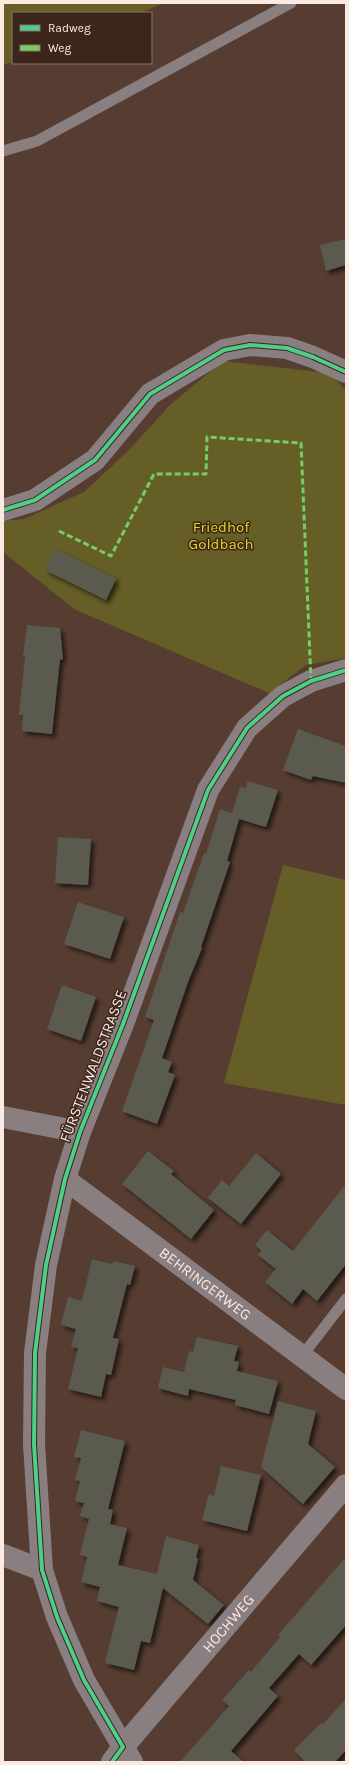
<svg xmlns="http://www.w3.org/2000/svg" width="349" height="1765" viewBox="0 0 349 1765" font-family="Karla,sans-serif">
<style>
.green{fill:#665e27}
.building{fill:#5a5a50;filter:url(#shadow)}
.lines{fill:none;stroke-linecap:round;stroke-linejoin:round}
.service{stroke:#897e80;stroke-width:11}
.minor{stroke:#897e80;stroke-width:22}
.quiet{stroke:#74ce65;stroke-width:3;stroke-dasharray:6 3;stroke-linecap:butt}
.cycleway-casing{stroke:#3c261c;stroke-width:6}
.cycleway{stroke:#4dcf88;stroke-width:4}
.labels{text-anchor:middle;stroke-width:3;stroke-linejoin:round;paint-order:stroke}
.park-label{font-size:15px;fill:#e8d818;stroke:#3c261c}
.street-label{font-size:15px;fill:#fce9e2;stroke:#3c261c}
</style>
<defs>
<filter id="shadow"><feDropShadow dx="3.5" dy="3.5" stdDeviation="2" flood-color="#0009"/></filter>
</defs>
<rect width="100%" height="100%" fill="#573d31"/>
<!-- green -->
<path class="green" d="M3,3H164L140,13H13V62L3,65Z
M223,361L330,373L346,391V658L306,665L269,693L74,609L3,552V521L24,519L84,492L129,450L170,405Z
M283,865L346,880V1105L224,1083Z"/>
<!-- building -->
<path class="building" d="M346,239V265L326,271L320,245Z
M55,549L116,579L106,600L45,570Z
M27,625L60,628L63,660L60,659L52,734L22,731L23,715H19L25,656H23Z
M298,729L346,746V783L313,776L311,780L283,770Z
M247,781L278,790L266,827L239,819L227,861L230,862L201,947L202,948L188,982L162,1058L172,1062L168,1072L175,1075L157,1124L122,1111L154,1020L145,1017L180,912L183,913L204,853L206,854L220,809L232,813L240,787L246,788Z
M58,837L91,839L88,885L55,883Z
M78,902L124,917L110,959L64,944Z
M62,985L96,997L81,1041L47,1029Z
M148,1151L174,1171L171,1174L214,1210L191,1239L122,1184Z
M256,1153L281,1174L241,1224L208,1198L222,1180L229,1186Z
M346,1184V1264L317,1301L303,1289L292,1304L265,1282L276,1269L258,1255L261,1250L255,1245L267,1230L293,1251Z
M92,1259L112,1264L114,1261L135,1266L130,1285L127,1284L113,1338L119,1339L111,1375L106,1374L101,1397L68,1389L78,1348L71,1347L76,1329L61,1325L68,1297L82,1301Z
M197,1337L238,1346L234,1361L239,1362L237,1371L278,1381L269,1414L235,1405L236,1400L189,1389L188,1396L158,1388L163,1367L184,1372L189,1351L193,1352Z
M278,1401L316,1411L308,1444L335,1467L303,1504L261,1467Z
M81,1430L125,1441L108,1509L113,1510L110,1524L127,1528L118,1565L157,1574L166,1536L199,1545L196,1558L198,1559L193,1580L224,1605L208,1624L163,1588L150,1643L141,1641L134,1670L105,1663L119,1607L97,1601L100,1587L81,1582L87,1557L80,1555L89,1519L80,1516L84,1503L75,1501L80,1481L75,1480L81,1458L74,1457Z
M221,1466L261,1475L247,1531L202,1520L209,1494L214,1496Z
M346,1557V1625L311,1665L299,1654L269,1688L278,1696L231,1751L244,1762H180L229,1706L222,1700L249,1670L251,1672L280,1637L278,1635Z
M346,1699V1750L335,1762H305L294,1750L321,1723L322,1725Z"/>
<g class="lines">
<!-- service -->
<path class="service" d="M3,151L37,141L291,3
M302,1356L346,1299"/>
<!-- minor -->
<g class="minor">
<path d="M3,510L35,500L95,460L150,394L224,350L250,345L287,348L313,357L346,372"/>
<path d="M3,1117L80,1132"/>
<path id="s1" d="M65,1179L346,1389"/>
<path d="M3,1555L42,1570"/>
<path id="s2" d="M112,1762L123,1747L346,1485"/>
<path d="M132,1762L84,1680L57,1617L42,1570L34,1444L35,1353L46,1265L65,1179L80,1132L123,1024L208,790L247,728L283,696L311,681L346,670"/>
</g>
<!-- quiet -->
<path class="quiet" d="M59,531L111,556L154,474H206L207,437L301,443L311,681"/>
<defs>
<path id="cycleway" d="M3,510L35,500L95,460L150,394L224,350L250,345L287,348L313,357L346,372
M112,1762L123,1747L84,1680L57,1617L42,1570L34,1444L35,1353L46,1265L65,1179L80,1132L123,1024L208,790L247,728L283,696L311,681L346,670"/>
</defs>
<!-- cycleway casing -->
<use href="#cycleway" class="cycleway-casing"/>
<!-- cycleway -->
<use href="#cycleway" class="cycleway"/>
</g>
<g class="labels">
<!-- park labels -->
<g class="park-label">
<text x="221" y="532">Friedhof<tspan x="221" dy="17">Goldbach</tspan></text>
</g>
<!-- street labels -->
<g class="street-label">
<text transform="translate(93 1066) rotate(-69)" y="5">FÜRSTENWALDSTRASSE</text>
<text dy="5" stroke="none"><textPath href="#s1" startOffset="175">BEHRINGERWEG</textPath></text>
<text dy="5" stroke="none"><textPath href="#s2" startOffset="181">HOCHWEG</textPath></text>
</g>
</g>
<!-- border -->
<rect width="349" height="1765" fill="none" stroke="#fce9e2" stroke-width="8"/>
<!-- legend -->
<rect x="12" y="12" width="140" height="52" fill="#3c261c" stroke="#89746b"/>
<rect x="20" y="25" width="20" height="6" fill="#4dcf88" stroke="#89746b"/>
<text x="48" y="32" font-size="12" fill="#fce9e2">Radweg</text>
<rect x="20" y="45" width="20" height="6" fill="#74ce65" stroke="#89746b"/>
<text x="48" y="52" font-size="12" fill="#fce9e2">Weg</text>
</svg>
